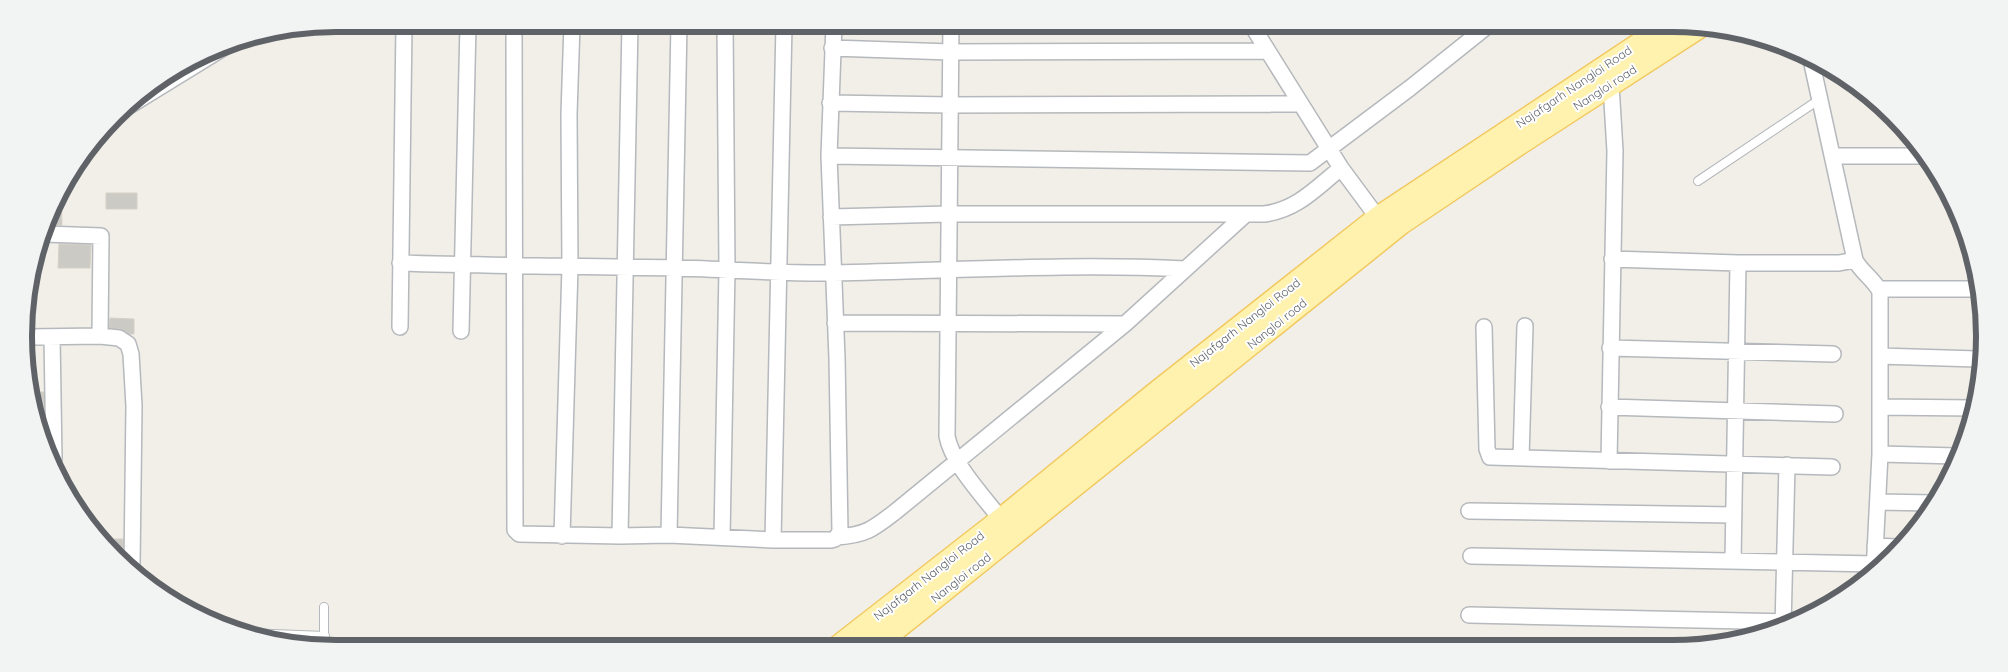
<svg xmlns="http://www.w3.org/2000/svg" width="2008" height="672" viewBox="0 0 2008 672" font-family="Quicksand,sans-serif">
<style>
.building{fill:#cccac5;stroke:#d6d1c6}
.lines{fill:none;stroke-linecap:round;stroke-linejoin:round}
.service-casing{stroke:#b5b8bc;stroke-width:10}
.minor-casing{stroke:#b5b8bc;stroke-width:18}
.primary-casing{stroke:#f2c960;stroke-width:25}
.service{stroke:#fff;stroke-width:8}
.minor{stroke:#fff;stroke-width:15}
.primary{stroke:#fff2af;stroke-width:22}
.labels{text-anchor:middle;stroke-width:4;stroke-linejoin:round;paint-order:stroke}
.street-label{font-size:12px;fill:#5f6368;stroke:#fff}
.rim{fill:none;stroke:#5f6368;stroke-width:6}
</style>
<rect width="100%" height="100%" fill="#f1efe8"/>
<!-- building -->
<path class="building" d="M61,191L62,225H48L56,198Z
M106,193H137V209H106Z
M59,244L91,245L90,268H58Z
M110,318L134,319V334H129L120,329L109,328Z
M33,392H44V408L34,407Z
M106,539H123V556Z"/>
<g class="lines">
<defs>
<path id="service" d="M1698,181L1820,99
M324,607V647
M246,633L325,636"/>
<path id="minor" d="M514,24L515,530L519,534L620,536L669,535L773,540H831L835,539L840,532L837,358L829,156L834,24
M951,24L947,436C952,465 988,501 1006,526
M1251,24L1341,168L1378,218
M832,48L951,52L1267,51
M1812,64L1855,260C1861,272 1876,281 1880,292V454L1874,573
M830,103L950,105L1300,104
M124,109L228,45
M829,156L1310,163L1410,88L1490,24
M1833,156H1922
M831,217L948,214H1264C1297,210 1316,188 1341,168
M45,234L101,236L100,336
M1612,259L1738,263H1839L1855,260
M400,263C492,266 584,266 676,268C729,269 781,274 834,273C951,271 1068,263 1185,269
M1879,289H1980
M835,323L1125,324
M400,327L404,24
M1484,327L1487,449L1490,457L1832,467
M461,331L468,24
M29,337L100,336L119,338L128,344L131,354L134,406L132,565
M52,337L54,459
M1610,348L1833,354
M1880,356L1977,359
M1609,407L1835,414
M1880,407L1974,408
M1880,454L1957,456
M1521,458L1525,326
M1609,461L1615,151L1611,85
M1878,502L1933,503
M1469,511L1734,515
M669,535L679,24
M562,536L570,267L569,114L572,24
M620,536L630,24
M722,537L727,269L725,24
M837,537C866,535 873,529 895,512L1125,324L1246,214
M773,540L784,24
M1875,546L1897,547
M1471,556L1875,564
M1733,561L1738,263
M1469,615L1795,622
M1783,627L1787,465"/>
<path id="primary" d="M838,647L1002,519L1155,394L1378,218L1670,24
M873,647L1401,223L1520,143L1699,27"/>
</defs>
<!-- service casing -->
<use href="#service" class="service-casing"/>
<!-- minor casing -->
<use href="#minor" class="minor-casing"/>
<!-- primary casing -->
<use href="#primary" class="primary-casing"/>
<!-- service -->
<use href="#service" class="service"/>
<!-- minor -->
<use href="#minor" class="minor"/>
<!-- primary -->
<use href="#primary" class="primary"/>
</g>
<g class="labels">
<!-- street labels -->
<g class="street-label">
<text transform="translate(1574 87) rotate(-34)" y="4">Najafgarh Nangloi Road</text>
<text transform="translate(1605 88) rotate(-33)" y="4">Nangloi road</text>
<text transform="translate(1245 323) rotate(-38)" y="4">Najafgarh Nangloi Road</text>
<text transform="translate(1277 324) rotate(-39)" y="4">Nangloi road</text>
<text transform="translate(929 576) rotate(-38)" y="4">Najafgarh Nangloi Road</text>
<text transform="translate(961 578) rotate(-38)" y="4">Nangloi road</text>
</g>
</g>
<!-- crop -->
<path d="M0 0H2008V672H0ZM336 32H1672A304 304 0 0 1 1976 336V336A304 304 0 0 1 1672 640H336A304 304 0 0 1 32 336V336A304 304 0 0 1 336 32Z" fill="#f2f3f3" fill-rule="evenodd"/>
<path class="rim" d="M336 32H1672A304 304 0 0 1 1976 336V336A304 304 0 0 1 1672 640H336A304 304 0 0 1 32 336V336A304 304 0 0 1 336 32Z"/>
</svg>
